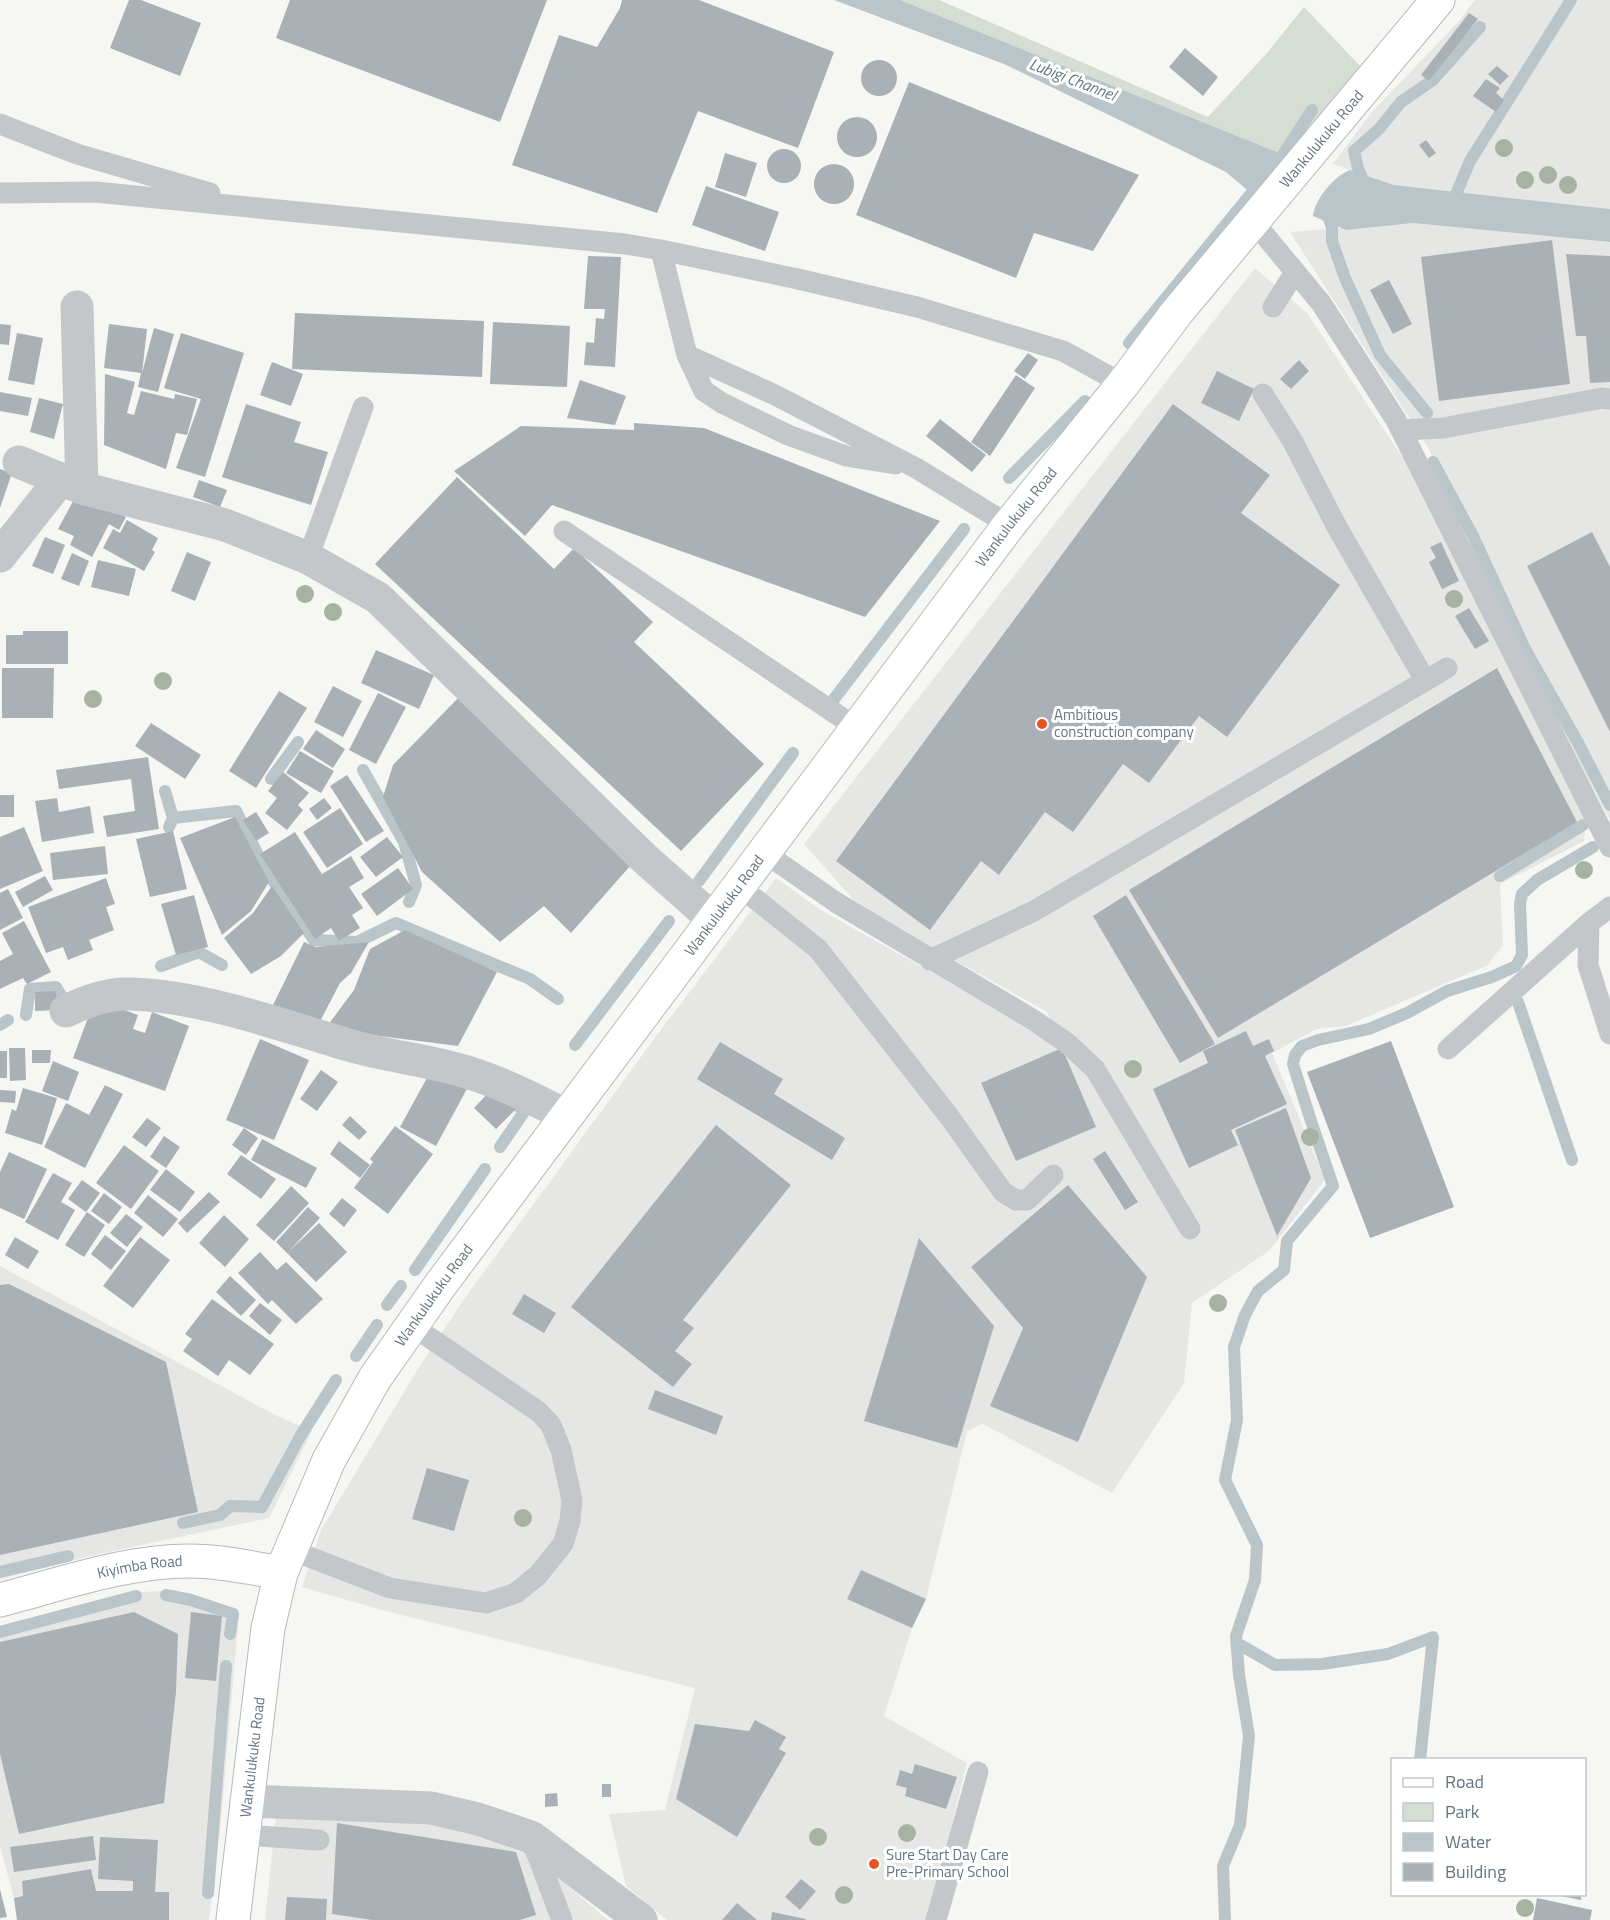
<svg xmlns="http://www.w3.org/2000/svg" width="1610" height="1920" viewBox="0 0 1610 1920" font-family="'Titillium Web',sans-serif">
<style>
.built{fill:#e6e7e5}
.green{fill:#d6ddd3}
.water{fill:#bac5ca}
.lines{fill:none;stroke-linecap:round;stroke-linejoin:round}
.stream{stroke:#bac5ca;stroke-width:12}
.building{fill:#a9b1b6}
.secondary-casing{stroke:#b5babf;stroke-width:35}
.lane{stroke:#c3c7ca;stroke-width:21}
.street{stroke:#c3c7ca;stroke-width:33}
.secondary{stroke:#fff;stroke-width:33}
.tree{fill:#a7b2a3}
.poi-dot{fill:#e75420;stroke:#fff;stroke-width:2}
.labels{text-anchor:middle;stroke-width:6;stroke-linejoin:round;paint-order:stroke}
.street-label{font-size:15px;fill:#647584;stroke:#fff}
.poi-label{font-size:15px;fill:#647584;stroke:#fff;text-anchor:start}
.water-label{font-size:16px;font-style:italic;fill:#5f7781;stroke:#fff}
</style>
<rect width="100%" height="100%" fill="#f6f6f2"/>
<!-- built -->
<path class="built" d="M1475,0H1610V209L1394,185L1333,164L1372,112L1459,21Z
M1413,223L1610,242V820L1545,699L1426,444L1290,232Z
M1255,268L1307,313L1424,490L1586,817L1584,841L1500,884L1503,945L1488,965L1346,1026L1317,1029L1272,1053L1325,1180L1269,1251L1192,1303L1184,1383L1112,1493L983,1424L967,1431L926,1599L912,1628L884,1716L967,1763L928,1920H667L626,1886L609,1814L665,1810L695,1688L382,1610L302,1587L321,1530L418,1369L462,1302L654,1039L776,878L819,909L1061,1045L1047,1012L859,906L804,844Z
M0,1266L277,1416L312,1431L269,1518L99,1554L0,1579Z
M158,1591L175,1592L208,1600L239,1612L221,1821L209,1920H17L14,1898L0,1846V1628L131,1593Z
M417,1814L517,1843L608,1920H265L276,1816Z"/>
<!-- green -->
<path class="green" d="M900,0H939L1208,117L1267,53L1304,7L1361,67L1287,156Z"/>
<!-- water -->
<path class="water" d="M834,0H900L1287,156L1251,199L1246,189L1226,172L1004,64Z
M1350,170L1394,185L1610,209V242L1413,223L1346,230L1313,216C1315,199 1334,176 1350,170Z"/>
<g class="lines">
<!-- stream -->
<path class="stream" d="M1275,167L1312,110
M1365,185L1358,168L1354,151L1379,129L1401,102L1433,80L1480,27
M1454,199L1470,161L1571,0
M1328,209H1326L1332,228V241L1345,278L1380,355L1427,413
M1129,343L1259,184
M1433,462L1473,536L1525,649L1577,741L1610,805
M1009,478L1085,401
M831,703L964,529
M363,770L404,842L416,885L409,902
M271,779L298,742
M165,791L173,818
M169,827L173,818L236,811L265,869L314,940L357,942L396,923L530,979L558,999
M1500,876L1583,825
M699,881L793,753
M161,966L199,952L222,965
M1518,1002L1572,1160
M26,1015L30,989L56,987L68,1007
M0,1025L8,1020
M575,1045L669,921
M500,1147L524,1112L515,1102
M415,1270L485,1169
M387,1305L401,1286
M356,1356L377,1325
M183,1523L220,1515L230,1506L262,1507L301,1435L336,1380
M0,1572L68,1556
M166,1595L191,1600L233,1614L230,1634
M0,1632L136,1596
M1237,1643L1275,1665L1322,1664L1388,1654L1433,1637L1420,1760
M208,1893L226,1666
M1225,1920L1223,1866L1240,1825L1249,1736L1239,1675L1236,1636L1255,1580L1257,1545L1225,1480L1237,1420L1234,1347L1245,1315L1258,1291L1284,1270L1287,1241L1333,1186L1311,1121L1293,1064L1295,1055L1302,1046L1318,1040L1369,1029L1407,1013L1447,991L1492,977L1516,966L1522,955L1520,904L1522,894L1537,880L1593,847"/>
</g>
<!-- building -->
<path class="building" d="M129,0H141L201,23L180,76L110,48Z
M290,0H547L500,122L276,38Z
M622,0H699L834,52L798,148L698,111L657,213L512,165L559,35L597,47L620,8Z
M1469,13L1478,19L1429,81L1421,75Z
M1185,48L1218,77L1203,96L1169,67Z
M861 78a18 18 0 1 1 36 0a18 18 0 1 1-36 0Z
M1497,66L1509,76L1500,85L1488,74Z
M1486,79L1500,88L1496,93L1504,100L1496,112L1473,96Z
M909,82L1139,175L1093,251L1034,233L1016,278L856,215Z
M837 137a20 20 0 1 1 40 0a20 20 0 1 1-40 0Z
M1426,140L1436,153L1429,158L1419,145Z
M767 166a17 17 0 1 1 34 0a17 17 0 1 1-34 0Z
M725,153L757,163L746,197L715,187Z
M814 184a20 20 0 1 1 40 0a20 20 0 1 1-40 0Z
M706,186L779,212L765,251L692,225Z
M1552,240L1570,384L1439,401L1421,257Z
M1566,254L1610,256V382L1590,383L1586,336H1576Z
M588,256L621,257L615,367L584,365L586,342L594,343L596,318L604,319L605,309H584Z
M1389,280L1412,324L1393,334L1370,290Z
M295,313L484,321L482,377L292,369Z
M493,322L570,326L567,387L490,384Z
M0,324L11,325L9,345L0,344Z
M109,324L147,329L142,373L154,328L174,334L158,392L138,387L141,373L104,368Z
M17,333L43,338L34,385L8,380Z
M181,333L244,353L205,477L176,468L201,399L164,388Z
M1028,353L1038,360L1025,379L1014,371Z
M1299,360L1309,371L1291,389L1280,379Z
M272,362L303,374L291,406L260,395Z
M1217,371L1254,389L1239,421L1201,403Z
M105,374L135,382L127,413L134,415L141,391L174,399L175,394L197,399L187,435L176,433L166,469L104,445Z
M1016,375L1035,388L990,456L971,442Z
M580,380L626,396L615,425L567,418Z
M0,392L32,398L28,416L0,411Z
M39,398L63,404L54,439L30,432Z
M246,404L301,422L294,442L328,452L311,505L222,477Z
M1173,404L1270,475L1241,513L1340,585L1227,737L1199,716L1149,783L1123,764L1073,832L1045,812L999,875L981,861L930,930L836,861Z
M940,419L986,455L972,472L926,436Z
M634,423L704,428L940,521L865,617L552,505L525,536L454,471L521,426L634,430Z
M0,469L12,473L0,508Z
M457,477L554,569L574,548L653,622L634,642L764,764L681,851L375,564Z
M199,480L227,490L220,507L193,497Z
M78,492L126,517L119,530L109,524L92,557L70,545L74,536L58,529Z
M127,520L158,538L152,550L155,552L144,571L103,548L113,529L120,533Z
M1592,532L1610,567V732L1527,566Z
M45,537L65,545L53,574L32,566Z
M1441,542L1459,581L1442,589L1429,562L1436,558L1430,547Z
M187,552L211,562L195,601L171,591Z
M72,553L89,561L79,586L61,579Z
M98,560L136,569L129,596L91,587Z
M1469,608L1489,641L1475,649L1455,616Z
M23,631H68V664H6V635H23Z
M376,650L434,675L419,709L361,683Z
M2,668H54L53,718H2Z
M1497,668L1577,822L1218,1038L1129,890Z
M333,686L362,701L343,737L314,722Z
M279,691L307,708L256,788L229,771Z
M378,693L406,707L376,764L349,750Z
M461,695L638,857L571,933L544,906L500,942L422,872L383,797L393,765Z
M151,723L201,755L185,779L135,746Z
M316,730L345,749L333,768L303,749Z
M300,751L334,771L321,793L286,773Z
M148,757L159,829L107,837L103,816L135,811L131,779L59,789L56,770Z
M283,772L309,793L298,805L303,810L287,830L265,813L277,798L268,791Z
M347,775L384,831L366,842L330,786Z
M0,795H14V817H0Z
M57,798L59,812L90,806L94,833L42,842L35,801Z
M324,798L332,808L317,820L309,809Z
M340,808L363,844L327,868L303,832Z
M256,812L269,833L256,841L243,820Z
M235,817L269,882L251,911L222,935L180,838Z
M24,827L43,871L0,889V837Z
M173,831L187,889L150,897L136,839Z
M295,832L322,874L351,856L364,878L349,887L363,908L352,915L360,928L339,941L331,928L315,939L260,854Z
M387,837L403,857L376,877L360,857Z
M105,846L108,874L53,880L50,853Z
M398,868L413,889L377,916L361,894Z
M45,876L53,890L23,907L15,892Z
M106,878L115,904L106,907L114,930L89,940L93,950L68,960L63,947L46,953L28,907Z
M272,886L304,933L281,956L251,974L224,938L253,913Z
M8,889L23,918L0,930V893Z
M194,895L208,947L176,955L161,904Z
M1126,895L1215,1044L1180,1063L1093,916Z
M24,921L51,972L27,984L23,978L0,989V961L13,954L2,933Z
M405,930L497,972L458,1046L325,1029L354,990L370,949Z
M304,942L316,947L369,942L351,973L340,983L317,1027L273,1005Z
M56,991L57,1010L35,1011V992Z
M95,999L138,1015L133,1029L145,1033L152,1012L189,1026L165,1091L73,1058Z
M1246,1031L1253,1046L1269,1039L1274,1051L1265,1056L1287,1104L1231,1130L1238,1145L1189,1168L1153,1089L1208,1063L1203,1051Z
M260,1039L309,1060L274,1140L226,1120Z
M1391,1041L1454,1207L1370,1238L1307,1072Z
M720,1042L783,1079L774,1094L845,1138L832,1160L697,1079Z
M9,1048H25L26,1080L10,1081Z
M1062,1048L1096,1127L1016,1161L981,1083Z
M32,1050H51L50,1063H32Z
M0,1051H7V1078H0Z
M53,1061L79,1072L68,1101L42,1091Z
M433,1067L469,1085L436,1146L400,1127Z
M321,1070L338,1082L317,1111L300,1099Z
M105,1085L123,1094L85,1168L44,1147L66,1103L89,1115Z
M23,1088L57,1098L42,1145L5,1133L12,1109L16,1111Z
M493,1088L516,1109L496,1129L474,1108Z
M0,1090L16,1091L15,1103L0,1102Z
M1286,1108L1311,1178L1277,1236L1235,1130Z
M350,1116L367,1132L359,1140L342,1125Z
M147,1118L161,1128L146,1147L132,1137Z
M716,1125L791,1185L683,1320L694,1328L675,1351L692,1364L673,1387L571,1307Z
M395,1126L433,1154L388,1214L354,1188L373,1162L370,1159Z
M244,1128L258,1138L246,1155L232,1145Z
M164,1136L180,1147L166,1168L150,1157Z
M262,1139L317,1168L306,1188L251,1160Z
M339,1141L370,1165L360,1178L330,1154Z
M124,1145L159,1171L131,1209L96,1183Z
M1105,1151L1138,1202L1125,1210L1093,1159Z
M9,1152L47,1169L24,1219L0,1208V1172Z
M241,1155L276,1179L261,1199L227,1174Z
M166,1169L195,1192L180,1212L150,1190Z
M53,1173L72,1183L61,1202L75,1210L58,1240L25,1222Z
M82,1180L100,1193L86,1212L68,1199Z
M1068,1185L1147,1277L1078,1442L990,1406L1023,1328L971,1267Z
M291,1186L309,1203L274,1241L256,1225Z
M209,1192L220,1202L187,1233L178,1223Z
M104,1193L122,1207L109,1224L91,1211Z
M148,1195L178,1219L163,1237L134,1213Z
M342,1198L357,1210L344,1227L329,1214Z
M308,1207L320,1218L289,1251L319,1223L347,1252L316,1282L276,1242Z
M87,1212L105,1225L84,1257L65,1245Z
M126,1214L143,1227L127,1247L110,1233Z
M224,1215L249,1239L225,1267L199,1243Z
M105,1235L126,1251L111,1270L91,1254Z
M15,1237L39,1251L28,1269L5,1255Z
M140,1237L170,1260L133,1308L103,1286Z
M919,1238L994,1326L957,1448L864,1421Z
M260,1252L277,1270L286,1262L323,1299L296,1324L272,1300L268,1304L238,1273Z
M230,1276L256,1300L241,1316L216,1292Z
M9,1284L166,1362L198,1512L0,1555V1285Z
M524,1294L556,1313L544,1333L512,1314Z
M212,1299L274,1344L250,1375L229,1360L218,1376L183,1351L192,1339L185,1334Z
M260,1303L282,1320L270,1335L249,1316Z
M655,1390L723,1416L716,1435L648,1409Z
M427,1468L469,1480L454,1531L412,1519Z
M861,1570L926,1599L912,1628L847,1599Z
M134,1612L178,1634L176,1692L164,1803L19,1834L0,1754V1642Z
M191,1612L222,1616L216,1681L185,1678Z
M755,1720L786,1737L779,1749L786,1753L737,1837L676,1799L695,1724L749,1731Z
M915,1764L957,1777L946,1809L905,1796L907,1788L896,1785L900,1770L912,1774Z
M602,1784H611V1797H602Z
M557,1793L558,1806L545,1807V1794Z
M337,1823L516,1852L536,1915L520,1920H372L332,1914Z
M93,1836L96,1860L14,1872L10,1847Z
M100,1837L158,1840L155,1892H169V1920H17L14,1898L23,1896L22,1881L91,1869L96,1891H133V1881L98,1879Z
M801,1879L816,1891L800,1910L785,1897Z
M0,1889L7,1917L0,1918Z
M1551,1894H1581V1900Z
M287,1897L327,1899L326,1920H285Z
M1537,1898L1592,1910L1590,1920H1533Z
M737,1903L757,1920H722Z
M772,1912L806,1919V1920H771Z"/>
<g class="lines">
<defs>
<g id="secondary">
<path id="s1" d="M0,1600C62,1584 125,1561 190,1561C221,1561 251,1568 281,1573"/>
<path id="s2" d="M233,1920L268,1628L281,1573L329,1460L375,1378L441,1284L1009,525L1123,384L1177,312L1438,0"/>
</g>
</defs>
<!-- secondary casing -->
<use href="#secondary" class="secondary-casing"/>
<!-- lane -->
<path class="lane" d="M0,124L77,154L210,193
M0,193L95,192L625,244L661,250L687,355L775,395L916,468L1009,525
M1253,221L1321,303L1396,420L1610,847
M661,250L798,279L917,307L1063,351L1123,384
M1273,307L1295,272
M687,355L704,391L722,403L788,435L846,456L895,464
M1263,394L1292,440L1337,527L1425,680
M1401,430L1443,428L1602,398L1610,399
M564,531L857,728
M308,558L363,407
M765,853L837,903L1032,1019L1067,1043L1095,1069L1190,1229
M739,886L818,949L948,1115L1003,1192L1016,1200H1027L1053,1175
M1589,923L1588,965L1610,1034
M930,960L1034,911L1447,668
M1448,1049L1589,923L1610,907
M291,1550L390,1588L486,1603L516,1593L538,1575L563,1544L570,1521L572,1500L561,1450L551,1425L539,1412L411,1325
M242,1835L319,1840
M532,1841L562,1920
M936,1920L978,1772"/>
<!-- street -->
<path class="street" d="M77,307L82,488
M19,462L82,488L225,525L308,558L378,598L644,858L714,920
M0,556L60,480
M66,1011C87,1001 108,993 131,994C202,996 284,1026 352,1046C390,1057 430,1060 467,1072C502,1083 534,1099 567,1116
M246,1801L431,1808L478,1819L531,1837L641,1920"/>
<!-- secondary -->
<use href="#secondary" class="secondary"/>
</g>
<!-- trees -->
<g class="tree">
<circle cx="1504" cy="148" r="9"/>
<circle cx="1548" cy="175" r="9"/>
<circle cx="1525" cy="180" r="9"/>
<circle cx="1568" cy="185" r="9"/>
<circle cx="305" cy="594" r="9"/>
<circle cx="1454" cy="599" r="9"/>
<circle cx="333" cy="612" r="9"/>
<circle cx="163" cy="681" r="9"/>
<circle cx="93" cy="699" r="9"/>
<circle cx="1584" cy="870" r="9"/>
<circle cx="1133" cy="1069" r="9"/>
<circle cx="1310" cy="1137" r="9"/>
<circle cx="1218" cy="1303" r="9"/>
<circle cx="523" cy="1518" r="9"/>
<circle cx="907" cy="1833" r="9"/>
<circle cx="818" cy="1837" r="9"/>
<circle cx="844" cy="1895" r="9"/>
<circle cx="1525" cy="1908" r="9"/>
</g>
<!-- markers -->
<g class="poi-dot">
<circle cx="1042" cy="724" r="6"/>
<circle cx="874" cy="1864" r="6"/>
</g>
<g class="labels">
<!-- street labels -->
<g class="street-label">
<text dy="5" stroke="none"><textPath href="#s2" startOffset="2127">Wankulukuku Road</textPath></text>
<text dy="5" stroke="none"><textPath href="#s2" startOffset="1641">Wankulukuku Road</textPath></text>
<text dy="5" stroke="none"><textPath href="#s2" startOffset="1155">Wankulukuku Road</textPath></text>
<text dy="5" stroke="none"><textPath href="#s2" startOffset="669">Wankulukuku Road</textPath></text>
<text dy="5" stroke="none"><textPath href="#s1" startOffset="144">Kiyimba Road</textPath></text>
<text dy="5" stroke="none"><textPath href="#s2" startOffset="164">Wankulukuku Road</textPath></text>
</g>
<!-- poi labels -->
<g class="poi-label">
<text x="1054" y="720">Ambitious<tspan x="1054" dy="17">construction company</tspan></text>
<text x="886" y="1860">Sure Start Day Care<tspan x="886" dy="17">Pre-Primary School</tspan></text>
</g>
<!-- water labels -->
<g class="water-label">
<text transform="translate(1073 79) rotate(21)" y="6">Lubigi Channel</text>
</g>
</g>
<!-- legend -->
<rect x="1391" y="1758" width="195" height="138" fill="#ffffff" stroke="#c1c8ce" stroke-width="1.5"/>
<rect x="1403" y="1778" width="30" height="9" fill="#ffffff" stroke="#c1c8ce" stroke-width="1.5"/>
<text x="1445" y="1788" font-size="18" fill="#647584">Road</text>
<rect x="1403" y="1803" width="30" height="18" fill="#d6ddd3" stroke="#c1c8ce" stroke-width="1.5"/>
<text x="1445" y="1818" font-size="18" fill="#647584">Park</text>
<rect x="1403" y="1833" width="30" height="18" fill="#bac5ca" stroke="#c1c8ce" stroke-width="1.5"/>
<text x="1445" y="1848" font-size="18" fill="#647584">Water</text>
<rect x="1403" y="1863" width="30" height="18" fill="#a9b1b6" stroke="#c1c8ce" stroke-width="1.5"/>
<text x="1445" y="1878" font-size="18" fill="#647584">Building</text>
</svg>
